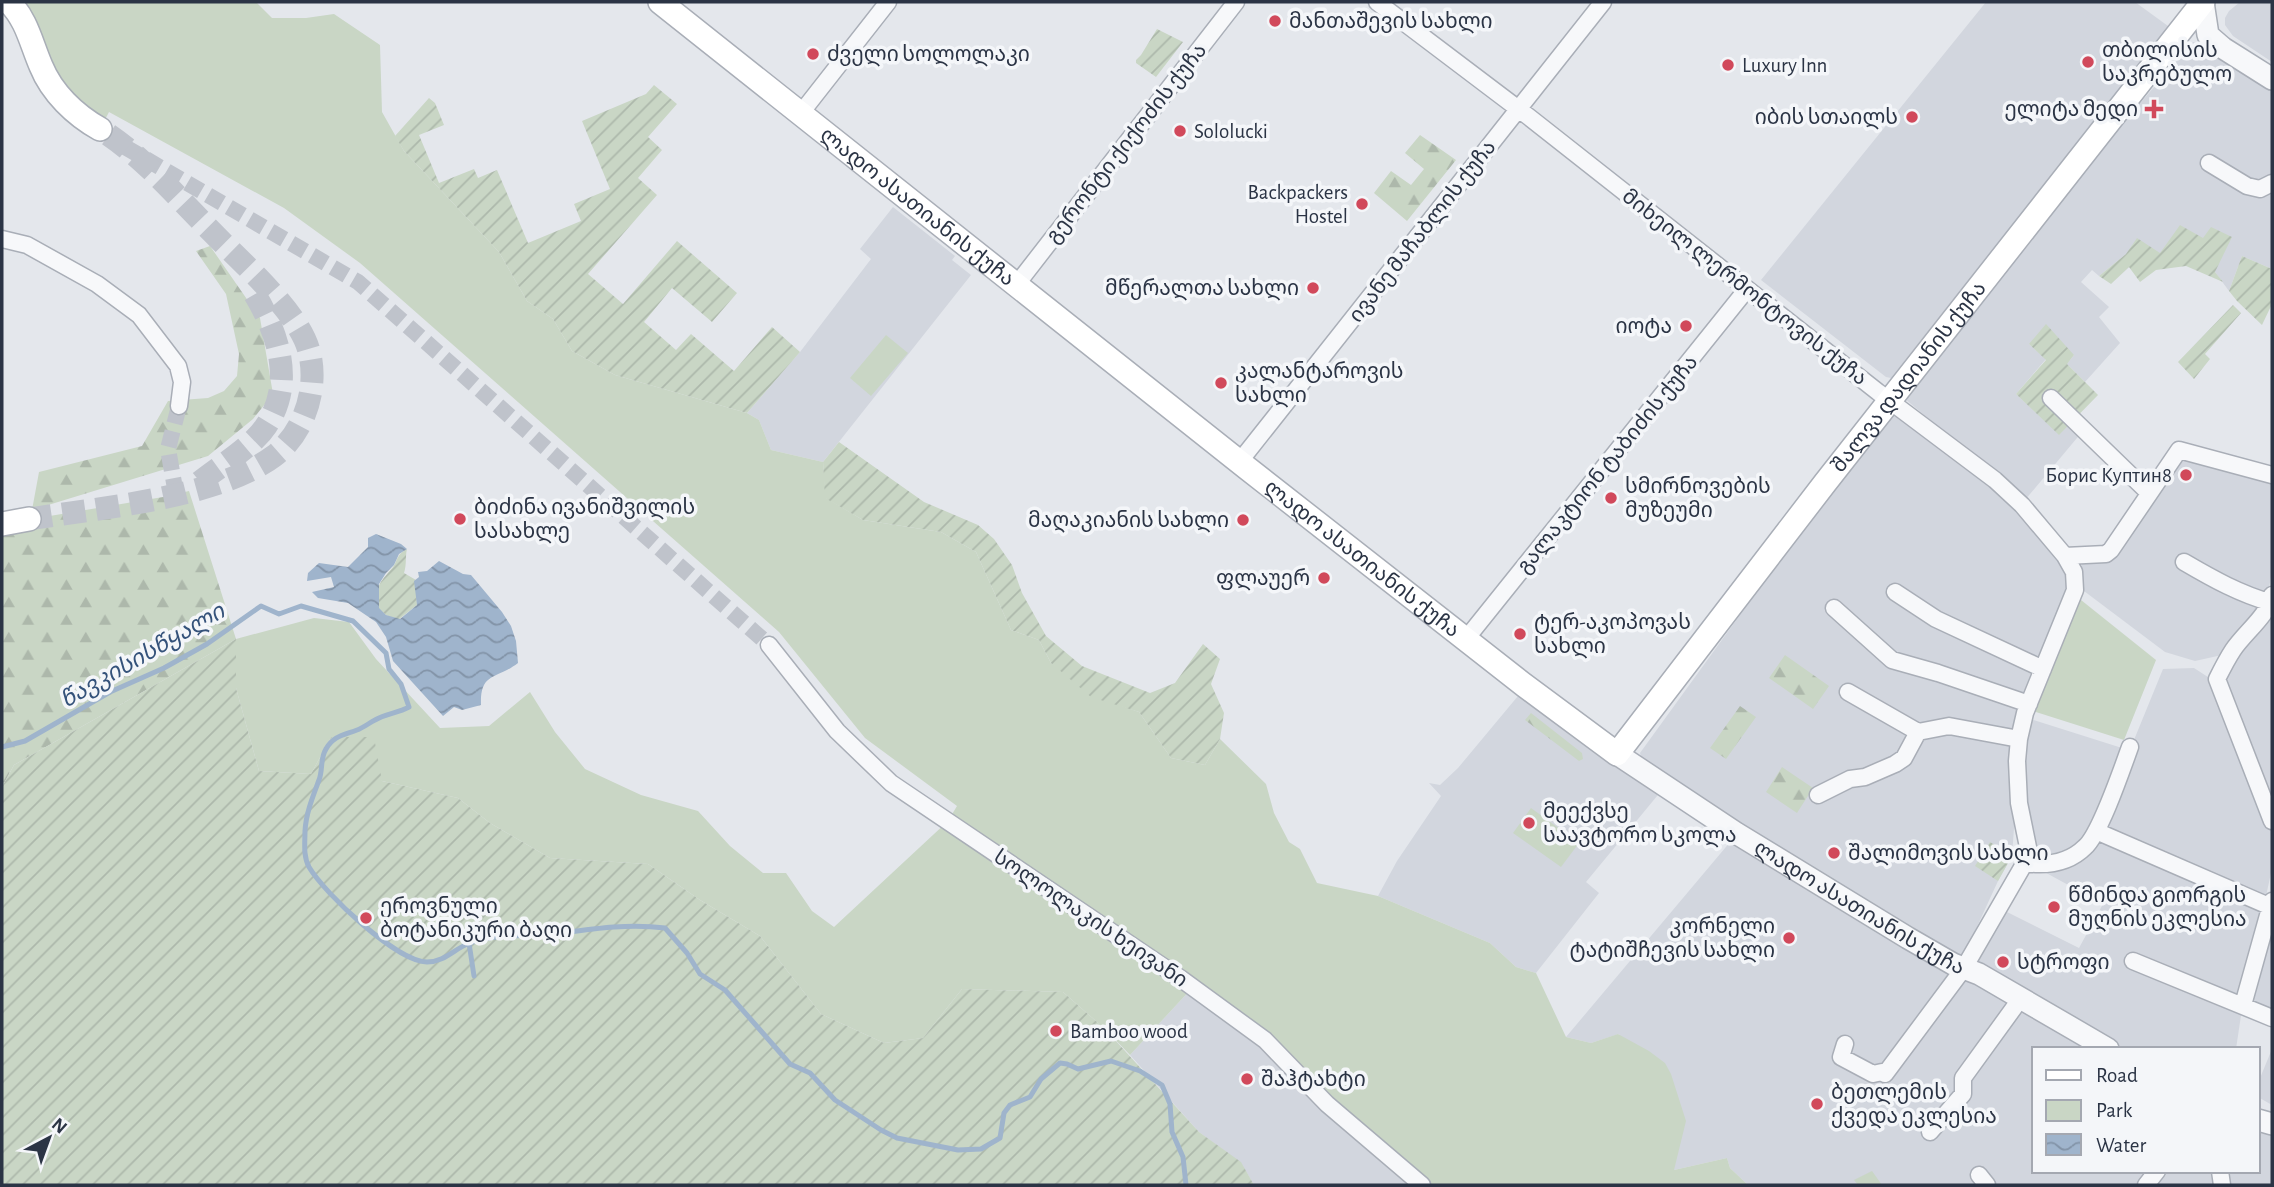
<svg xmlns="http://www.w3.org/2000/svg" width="2274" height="1187" viewBox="0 0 2274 1187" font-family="'Alegreya Sans','Noto Sans Georgian',sans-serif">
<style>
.built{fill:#d2d6de}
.green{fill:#c9d6c5}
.forest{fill:url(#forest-firs)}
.garden{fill:url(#garden-furrows)}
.water{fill:url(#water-waves)}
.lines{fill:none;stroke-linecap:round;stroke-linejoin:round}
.stream{stroke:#9fb4cc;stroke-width:5}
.minor-tunnel{stroke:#bfc3cb;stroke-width:16;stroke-dasharray:16 8;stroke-linecap:butt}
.secondary-tunnel{stroke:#bfc3cb;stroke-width:23;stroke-dasharray:23 11;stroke-linecap:butt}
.minor-casing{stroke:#a9aeb7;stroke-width:19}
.tertiary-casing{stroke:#a9aeb7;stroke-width:24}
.secondary-casing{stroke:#a9aeb7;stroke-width:26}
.minor{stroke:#f7f8fa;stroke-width:16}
.tertiary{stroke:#f7f8fa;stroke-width:21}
.secondary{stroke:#fff;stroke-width:23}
.poi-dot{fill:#d1495b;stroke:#f4f6f9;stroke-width:2.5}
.labels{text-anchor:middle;stroke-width:7;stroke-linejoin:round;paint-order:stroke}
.poi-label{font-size:21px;fill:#2b3445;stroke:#f4f6f9;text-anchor:start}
.street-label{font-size:21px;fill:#2b3445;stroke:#f4f6f9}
.water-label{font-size:23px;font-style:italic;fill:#34527a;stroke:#f4f6f9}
</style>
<defs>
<pattern id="forest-firs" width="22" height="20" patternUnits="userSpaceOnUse" patternTransform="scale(1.75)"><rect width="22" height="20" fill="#c9d6c5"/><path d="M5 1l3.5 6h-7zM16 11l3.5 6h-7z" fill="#adb8ab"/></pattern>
<pattern id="garden-furrows" width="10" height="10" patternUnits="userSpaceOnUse" patternTransform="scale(1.75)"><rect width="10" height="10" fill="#c9d6c5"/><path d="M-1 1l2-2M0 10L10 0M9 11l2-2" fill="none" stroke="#adb8ab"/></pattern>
<pattern id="water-waves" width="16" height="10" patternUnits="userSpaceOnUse" patternTransform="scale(1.75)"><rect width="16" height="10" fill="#9fb4cc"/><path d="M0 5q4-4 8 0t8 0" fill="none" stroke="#8293a7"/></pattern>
</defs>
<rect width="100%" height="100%" fill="#e4e7ec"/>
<!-- built -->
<path class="built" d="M1986,2H2135L2179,34L2043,187L1891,378L1886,377L1761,280Z
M2240,2H2272V62L2233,36L2225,25V18L2229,11Z
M2193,42L2214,46L2272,87V269L2242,256L2229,291L2215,272L2203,238L2160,254H2126L2099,276L2092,270L2081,282L2109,307L2099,317L2120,343L2085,382L2067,364L2074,355L2029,344L2046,359L2016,394L2059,434L2071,421L2082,432L2025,500L1904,398L2059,197Z
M893,207L955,256L952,260L971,275L823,462L771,450L759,420L747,413L800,352L871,259L860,249Z
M1890,408L2022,511L2065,563L2069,590L2035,663L2012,743L2027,718L2122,748L2094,828L2084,844L2060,858L2025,859L2015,814L2012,856L1998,881L1964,955L1957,959L1643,763L1640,753Z
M2176,456L2272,479V571L2267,599L2222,655L2195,661L2165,652L2080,588L2079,571L2087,554L2110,553Z
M2272,611V805L2222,682L2237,651Z
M2194,668L2211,679L2272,833V868L2265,901L2098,828L2163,669Z
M1523,690L1662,790L1586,882L1599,893L1536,973L1516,967L1490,943L1378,896L1397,861L1441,796L1429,783L1440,785L1458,768Z
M2099,833L2269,907L2243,1002L2236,1049H2115L1975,961L2005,911L2079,948L2103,904L2039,869Z
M1736,835L2103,1049H2034V1171H2258V1125L2272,1129V1185H1748L1730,1168L1727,1158L1674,1170L1619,1034L1591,1043L1566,1037Z
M2272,907V1014L2247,1003Z
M1193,987L1393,1161L1432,1185H1254L1241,1163L1199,1132L1130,1055Z
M2272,1049V1105L2258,1097V1083Z"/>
<!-- green -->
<path class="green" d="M9,2H256L272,18H306L334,14L380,45L382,112L404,151L499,252L527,301L553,319L572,351L615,375L747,413L759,420L771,450L823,462L826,498L863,520L941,532L976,552L1011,630L1039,640L1051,663L1119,705L1139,712L1171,758L1205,765L1220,739L1266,784L1274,813L1289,842L1300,849L1317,883L1378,896L1490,943L1516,967L1536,973L1566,1037L1591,1043L1618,1034L1649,1051L1665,1063L1671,1074L1686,1121L1674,1170L1727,1158L1730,1168L1748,1185H1432L1393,1161L1193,987L1130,1055L1105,1029L1063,992L962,989L923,1038L884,1043L821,1014L760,936L700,900L648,864L550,858L490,823L458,798L382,781L331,737L311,774L259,771L236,688V639L314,618L349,622L376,659L440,728L489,726L530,692L555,732L585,769L641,795L698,811L730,846L763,873H786L812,911L834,927L948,821L957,806L865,738L779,632L360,263L284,208L109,112L100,129L86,121Z
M886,335L908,353L871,396L850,378Z
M2076,596L2156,660L2124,740L2030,710Z
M1531,808L1579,843L1561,867L1513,833Z
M1872,1171L1882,1185H1858L1854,1180Z"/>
<!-- forest -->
<path class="forest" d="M1420,135L1456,160L1407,221L1374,193L1391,171L1411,185L1424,169L1405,153Z
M210,246L260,318L273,394L253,419L208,456L32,510L39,472L142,446L168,401L208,398L224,391L237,376L239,354L226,294L196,251Z
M189,491L236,639L14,765L2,787V524L163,497Z
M1785,655L1829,686L1813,709L1769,678Z
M1740,706L1756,717L1726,759L1710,748Z
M1531,713L1582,753L1583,759L1579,761L1525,720Z
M1782,767L1813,788L1797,813L1766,792Z"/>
<!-- garden -->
<path class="garden" d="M1157,29L1183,42L1156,77L1136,63V60L1141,55Z
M654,85L677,104L648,137L662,150L638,178L657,195L588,274L623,304L677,241L737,293L712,322L672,288L644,322L676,350L691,334L734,371L772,327L800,352L747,413L615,375L572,351L553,319L527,301L499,252L404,151L395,136L429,98L435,103L444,125L419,135L439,183L474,169L478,178L497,170L528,243L581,221L574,204L610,189L582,121L646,94Z
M2180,225L2203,238L2211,227L2232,237L2215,272L2223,282L2186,266L2156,270L2140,282L2129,267L2111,284L2099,276L2126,254L2137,238L2160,253Z
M2242,256L2272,269V304L2262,325L2237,301L2229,291Z
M2233,305L2241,313L2205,354L2210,359L2194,379L2178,362Z
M2046,324L2074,355L2067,364L2098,395L2059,435L2016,394L2046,360L2029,344Z
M839,442L924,502L978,525L994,539L1012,565L1022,593L1046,636L1082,666L1150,693L1175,683L1203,644L1220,659L1211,684L1224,713L1220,739L1205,765L1171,758L1139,712L1091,697L1051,663L1039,640L1011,630L976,552L941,532L863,520L825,498L823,462Z
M407,549C405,557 407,564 404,573L416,580L417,605L398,620L386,615L379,609C376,584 378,585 393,567C398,559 397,554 407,549Z
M236,639V688L259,771L311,774L331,737H374L382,781L458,798L490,823L550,858L648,864L700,900L760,936L821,1014L884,1043L923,1038L962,989L1063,992L1105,1029L1199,1132L1241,1162L1254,1185H2V787L14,765Z
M1990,842L2012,856L1998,881L1975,866Z"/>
<!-- water -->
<path class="water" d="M376,534L401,544L407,549L399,554L394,565L386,573L379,584V608L386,615L400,619L417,605L414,581L419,577L418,572L427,571L439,561L463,574L471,575L502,612L511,626L516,641L518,663C496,680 480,672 481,705L462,710L454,707L443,716L393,661L386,637L376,622L348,603L318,598L312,592L334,587L331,577L307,581L308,573L319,563L348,567L368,547V538Z"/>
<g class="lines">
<!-- stream -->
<path class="stream" d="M2,747L25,741L110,692L164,668L207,644L261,606L279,614L301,606L353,621L386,653L389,669L401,684L409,707C398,713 385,714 375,720C369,723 363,728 357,730C344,735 333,736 326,749C320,758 323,770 319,780C313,796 306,813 305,831C305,843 303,856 309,867C325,894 396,961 427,962C445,962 455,948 470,943C497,933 526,937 554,934C591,929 628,923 665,928L687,953L700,974L725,990L790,1064L810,1073L835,1100L881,1130L897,1138L958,1150L981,1149L1000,1138L1004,1113L1010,1105L1030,1097L1041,1079L1060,1063L1067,1064L1078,1069L1111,1061L1140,1071L1162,1085L1170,1104L1172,1132L1183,1157L1186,1185
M469,943L474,976"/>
<!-- minor-tunnel -->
<path class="minor-tunnel" d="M125,147L358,282L769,645
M176,494L168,449L179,406"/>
<!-- secondary-tunnel -->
<path class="secondary-tunnel" d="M200,482C220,466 252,447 266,426C297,380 276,327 249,285
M29,519C98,508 218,498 274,456C304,433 319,388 309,351C299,312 241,262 213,233C177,197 143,156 100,129"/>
<defs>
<path id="minor" d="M1377,2L1529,117L1878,392L1995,480L2022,505L2065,556L2074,572L2075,590L2025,713L2019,739L2017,761L2019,803L2029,852L2023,866L1964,968L1885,1074L1882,1072L1873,1074L1841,1057L1845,1044
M801,113L888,2
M2209,163L2247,186L2260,189L2272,183
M2,239L27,245L97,284L139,315L178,366L182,382L179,406
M1017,284L1236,2
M2051,398L2148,492
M1240,461L1603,2
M2065,556L2106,554L2111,550L2179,450L2272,475
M2184,562C2213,579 2240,594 2272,603
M1895,592L1936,619L2043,669
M2272,595C2268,616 2245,632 2233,650C2227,659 2222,669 2217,679L2272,821
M1834,608L1892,660L1938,673L2029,704
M1466,639L1747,289
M769,645L837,731L891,783L1180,978L1265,1040L1327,1104L1422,1185
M1848,692L1918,732L1949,726L2019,739
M1818,795L1850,779L1865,777L1895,764L1904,758L1918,732
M2096,831L2271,907
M2024,863C2046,866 2069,863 2085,847C2100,834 2122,769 2130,747
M2133,961L2272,1018
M2243,1005L2272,901
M1930,1132L1963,1094V1078L2021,998
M2220,1171L2222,1185
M1979,1175L1987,1185
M2146,1185L2157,1171"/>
<g id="tertiary">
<path d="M2203,2L2208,35L2223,48L2272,79"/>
<path id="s1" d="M1617,754L1736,833L1908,938L1953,964L1979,974L2108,1049"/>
<path d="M2258,1120L2272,1124"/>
</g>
<g id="secondary">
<path d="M9,2C27,20 31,43 41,66C52,93 75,115 100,129"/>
<path id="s2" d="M660,2L1247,468L1524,685L1617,754L1825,483L2203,2"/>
<path d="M2,524L29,519"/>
</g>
</defs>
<!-- minor casing -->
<use href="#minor" class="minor-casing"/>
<!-- tertiary casing -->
<use href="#tertiary" class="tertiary-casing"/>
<!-- secondary casing -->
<use href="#secondary" class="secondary-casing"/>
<!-- minor -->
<use href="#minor" class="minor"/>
<!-- tertiary -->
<use href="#tertiary" class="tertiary"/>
<!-- secondary -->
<use href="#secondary" class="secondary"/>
</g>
<!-- markers -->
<g class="poi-dot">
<circle cx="1275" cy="21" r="7"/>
<circle cx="813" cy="54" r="7"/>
<circle cx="2088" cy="62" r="7"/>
<circle cx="1728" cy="65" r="7"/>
<path d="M2150.5 98.5h7v7h7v7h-7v7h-7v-7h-7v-7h7z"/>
<circle cx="1912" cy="117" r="7"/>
<circle cx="1180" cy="131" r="7"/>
<circle cx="1362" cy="204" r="7"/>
<circle cx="1313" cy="288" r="7"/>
<circle cx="1686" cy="326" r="7"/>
<circle cx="1221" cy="383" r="7"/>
<circle cx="2186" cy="475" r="7"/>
<circle cx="1611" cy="498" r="7"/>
<circle cx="460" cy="519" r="7"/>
<circle cx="1243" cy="520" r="7"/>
<circle cx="1324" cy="578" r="7"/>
<circle cx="1520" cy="634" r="7"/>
<circle cx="1529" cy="823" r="7"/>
<circle cx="1834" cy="853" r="7"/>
<circle cx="2054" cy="907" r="7"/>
<circle cx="366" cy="918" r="7"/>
<circle cx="1789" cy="938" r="7"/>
<circle cx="2003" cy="962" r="7"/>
<circle cx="1056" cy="1031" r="7"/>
<circle cx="1247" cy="1079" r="7"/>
<circle cx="1817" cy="1104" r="7"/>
</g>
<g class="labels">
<!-- poi labels -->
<g class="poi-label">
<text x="1289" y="28">მანთაშევის სახლი</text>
<text x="2102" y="57">თბილისის<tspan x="2102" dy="24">საკრებულო</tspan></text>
<text x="827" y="61">ძველი სოლოლაკი</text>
<text x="1742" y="72">Luxury Inn</text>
<text x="2138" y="116" text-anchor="end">ელიტა მედი</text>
<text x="1898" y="124" text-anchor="end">იბის სთაილს</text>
<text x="1194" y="138">Sololucki</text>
<text x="1348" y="199" text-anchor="end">Backpackers<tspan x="1348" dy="24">Hostel</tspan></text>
<text x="1299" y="295" text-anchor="end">მწერალთა სახლი</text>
<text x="1672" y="333" text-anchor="end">იოტა</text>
<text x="1235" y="378">კალანტაროვის<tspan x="1235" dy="24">სახლი</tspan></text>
<text x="2172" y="482" text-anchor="end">Борис Куптин8</text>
<text x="1625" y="493">სმირნოვების<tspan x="1625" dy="24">მუზეუმი</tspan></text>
<text x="474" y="514">ბიძინა ივანიშვილის<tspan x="474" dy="24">სასახლე</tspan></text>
<text x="1229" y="527" text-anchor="end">მაღაკიანის სახლი</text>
<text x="1310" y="585" text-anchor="end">ფლაუერ</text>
<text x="1534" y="629">ტერ-აკოპოვას<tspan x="1534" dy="24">სახლი</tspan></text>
<text x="1543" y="818">მეექვსე<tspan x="1543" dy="24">საავტორო სკოლა</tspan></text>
<text x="1848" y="860">შალიმოვის სახლი</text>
<text x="2068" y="902">წმინდა გიორგის<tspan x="2068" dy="24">მუღნის ეკლესია</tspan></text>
<text x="380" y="913">ეროვნული<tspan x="380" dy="24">ბოტანიკური ბაღი</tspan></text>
<text x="1775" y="933" text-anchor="end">კორნელი<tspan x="1775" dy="24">ტატიშჩევის სახლი</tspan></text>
<text x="2017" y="969">სტროფი</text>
<text x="1070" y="1038">Bamboo wood</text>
<text x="1261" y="1086">შაჰტახტი</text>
<text x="1831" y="1099">ბეთლემის<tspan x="1831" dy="24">ქვედა ეკლესია</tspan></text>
</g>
<!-- street labels -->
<g class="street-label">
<text transform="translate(1126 143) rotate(-52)" y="7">გერონტი ქიქოძის ქუჩა</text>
<text dy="7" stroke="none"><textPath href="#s2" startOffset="329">ლადო ასათიანის ქუჩა</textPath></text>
<text transform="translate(1422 231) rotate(-52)" y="7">ივანე მაჩაბლის ქუჩა</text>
<text transform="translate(1745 287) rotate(38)" y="7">მიხეილ ლერმონტოვის ქუჩა</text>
<text dy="7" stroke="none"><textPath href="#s2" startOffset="1694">შალვა დადიანის ქუჩა</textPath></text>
<text transform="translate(1607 464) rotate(-51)" y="7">გალაკტიონ ტაბიძის ქუჩა</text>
<text dy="7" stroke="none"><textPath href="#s2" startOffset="896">ლადო ასათიანის ქუჩა</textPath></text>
<text dy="7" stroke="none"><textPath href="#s1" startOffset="287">ლადო ასათიანის ქუჩა</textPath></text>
<text transform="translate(1091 918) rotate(34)" y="7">სოლოლაკის ხეივანი</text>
</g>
<!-- water labels -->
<g class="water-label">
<text transform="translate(142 655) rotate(-30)" y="8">წავკისისწყალი</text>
</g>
</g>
<!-- border -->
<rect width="2274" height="1187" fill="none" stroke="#2b3445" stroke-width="7"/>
<!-- legend -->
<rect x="2032" y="1047" width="228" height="126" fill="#f4f6f9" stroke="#a4a8b1" stroke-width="2"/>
<rect x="2046" y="1070" width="35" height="10" fill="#ffffff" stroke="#a4a8b1" stroke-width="2"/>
<text x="2096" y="1082" font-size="21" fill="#2b3445">Road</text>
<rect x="2046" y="1100" width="35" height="21" fill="#c9d6c5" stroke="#a4a8b1" stroke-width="2"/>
<text x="2096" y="1117" font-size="21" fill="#2b3445">Park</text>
<rect x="2046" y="1134" width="35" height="21" fill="url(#water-waves)" stroke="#a4a8b1" stroke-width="2"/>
<text x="2096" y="1152" font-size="21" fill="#2b3445">Water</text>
<!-- north arrow -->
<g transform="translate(49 1138) rotate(41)" stroke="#f4f6f9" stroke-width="5" paint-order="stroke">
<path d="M0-5L12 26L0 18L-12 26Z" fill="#2b3445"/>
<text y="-10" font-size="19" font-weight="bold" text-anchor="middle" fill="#2b3445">N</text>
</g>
</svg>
